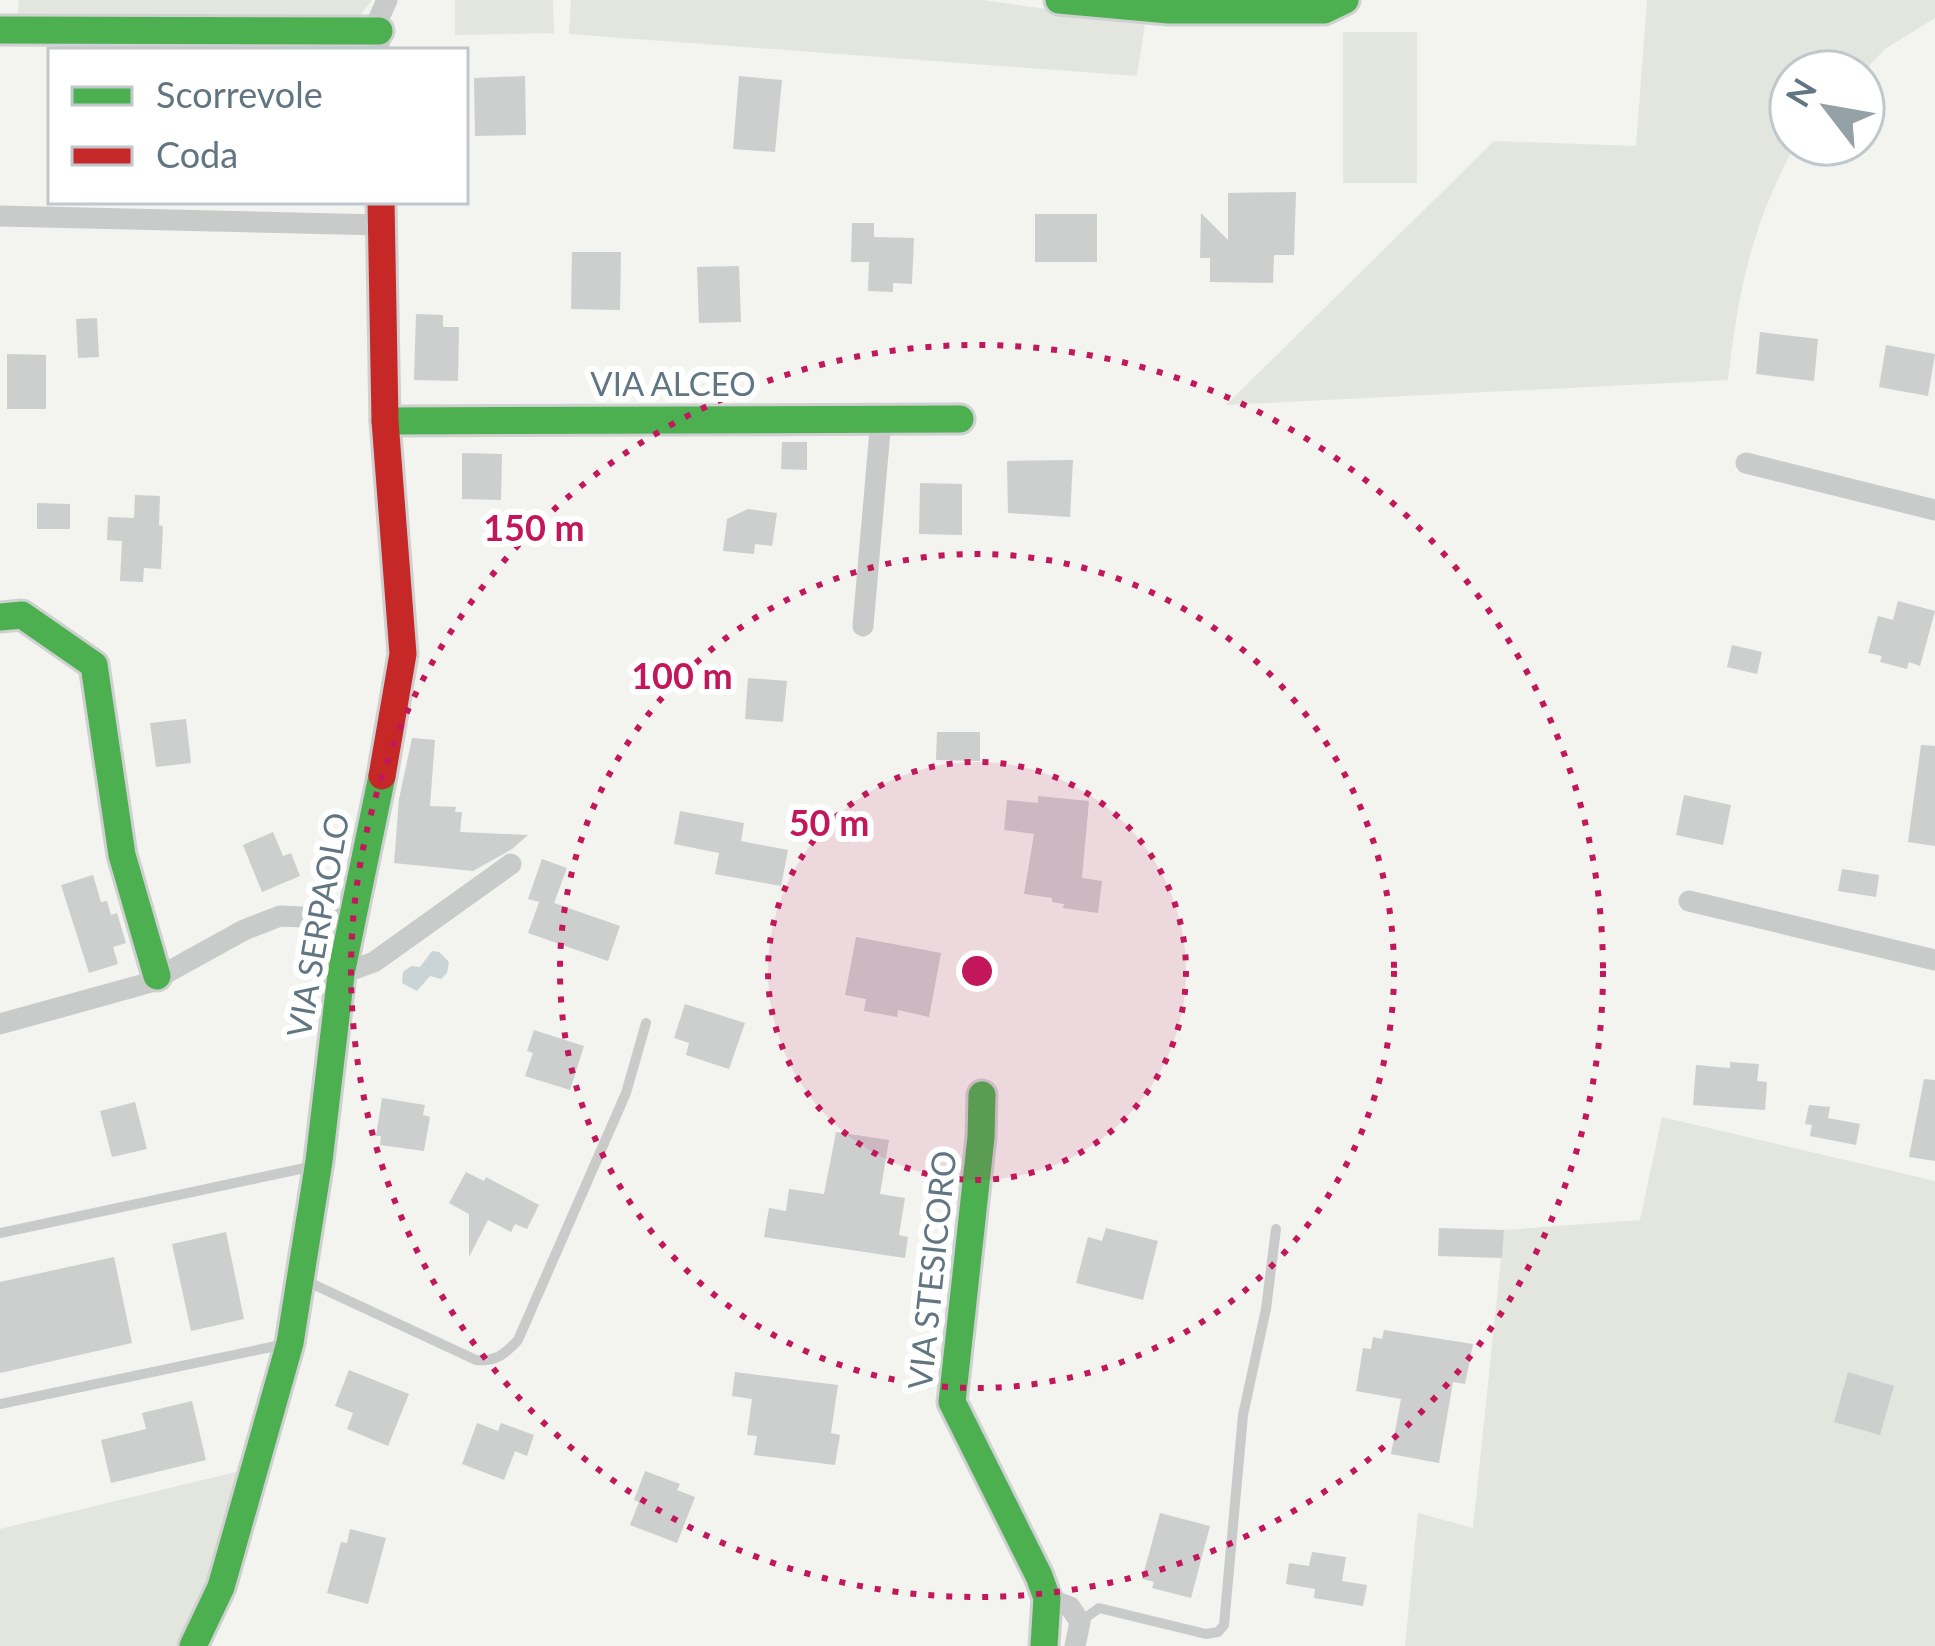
<svg xmlns="http://www.w3.org/2000/svg" width="1935" height="1646" viewBox="0 0 1935 1646" font-family="Lato,sans-serif">
<style>
.green{fill:#e2e6de}
.water{fill:#cad4d6}
.building{fill:#cccfce}
.lines{fill:none;stroke-linecap:round;stroke-linejoin:round}
.fast-casing{stroke:#cfd0d0;stroke-width:33}
.jam-casing{stroke:#cfd0d0;stroke-width:33}
.lane{stroke:#c9cbcb;stroke-width:10}
.street{stroke:#c9cbcb;stroke-width:21}
.fast{stroke:#4caf50;stroke-width:27}
.jam{stroke:#c62828;stroke-width:27}
.ring{fill:none;stroke:#c2185b;stroke-width:6;stroke-dasharray:6 12}
.labels{text-anchor:middle;stroke-width:12;stroke-linejoin:round;paint-order:stroke}
.street-label{font-size:33px;fill:#617682;stroke:#fff}
.centre{fill:#c2185b;stroke:#fff;stroke-width:6}
.ring-label{font-size:36px;text-anchor:middle;font-weight:bold;fill:#c2185b;stroke:#fff;stroke-width:12;stroke-linejoin:round;paint-order:stroke}
</style>
<rect width="100%" height="100%" fill="#f3f3f0"/>
<!-- green -->
<path class="green" d="M19,0H372L357,20H17Z
M455,0H553L554,33L455,35Z
M571,0H983L1145,23L1137,76L569,34Z
M1647,0H1935V18L1885,49L1863,72H1791V144H1796C1752,223 1738,291 1728,380L1226,405L1494,141L1636,146Z
M1343,32H1417V183H1343Z
M1662,1117L1935,1181V1646H1405L1418,1513L1473,1528L1504,1230L1640,1220Z
M244,1470L189,1632L176,1646H0V1529Z"/>
<!-- water -->
<path class="water" d="M432,951L439,952L449,962L447,973L441,979L430,976L417,991L402,983L403,972L411,966L420,967Z"/>
<!-- building -->
<path class="building" d="M525,76L526,135L475,136L474,78Z
M739,76L782,80L775,152L733,149Z
M1296,192L1294,255H1274L1273,283L1210,282V258H1200L1201,213L1228,240V193Z
M1035,214H1097V262H1035Z
M852,223H874V237L914,238L912,284L893,283V292L868,291L869,262H851Z
M572,252H621L620,310L571,309Z
M739,266L741,322L699,323L697,267Z
M416,314L443,315V327H459L458,381L414,380Z
M97,318L99,357L78,358L76,319Z
M1760,332L1818,339L1814,381L1756,374Z
M1886,345L1935,354L1928,396L1879,387Z
M7,354L46,355V409H7Z
M782,442H807V470L781,469Z
M462,453L502,454L501,500L462,499Z
M1073,460L1070,517L1008,513L1007,461Z
M920,483L962,484V535L919,534Z
M135,495L160,496L159,525L163,526L161,569L144,568L143,582L120,581L122,541L107,540L108,517L134,518Z
M37,503L70,504V529H37Z
M748,509L777,513L772,546L755,544L754,554L723,551L727,519Z
M1898,601L1935,611L1920,666L1909,662L1907,669L1880,662L1882,656L1868,653L1878,616L1893,620Z
M1732,645L1762,652L1757,674L1727,667Z
M748,678L787,681L783,722L745,719Z
M186,719L191,763L156,767L150,723Z
M937,732H980V761L936,760Z
M412,738L435,740L430,806L456,807L455,812H462L460,832L528,835L512,849L473,871L394,863L399,799Z
M1921,745L1935,746V846L1908,842Z
M1684,795L1731,805L1723,845L1676,835Z
M1038,796L1089,801L1082,878L1102,881L1098,913L1063,908L1064,904L1052,902V898L1024,894L1034,834L1004,830L1007,800L1038,803Z
M680,811L744,823L741,841L788,850L781,886L715,874L719,853L674,844Z
M273,832L283,856L291,853L300,876L262,892L243,845Z
M542,859L567,868L554,903L620,926L608,961L528,933L539,902L528,899Z
M1842,869L1879,875L1876,897L1838,891Z
M93,875L101,902L107,901L111,915L117,913L126,943L113,947L118,964L89,973L61,885Z
M856,937L941,953L929,1017L898,1010L897,1017L864,1011L866,999L845,995Z
M685,1004L745,1023L729,1069L686,1055L689,1043L674,1038Z
M534,1030L584,1046L570,1090L525,1076L533,1053L527,1051Z
M1730,1062L1759,1064L1757,1081L1767,1082L1765,1110L1693,1105L1696,1065L1730,1068Z
M1924,1079L1935,1080V1161L1909,1157Z
M382,1098L425,1105L423,1115L430,1117L424,1151L380,1145L381,1136H376Z
M135,1102L147,1149L112,1157L100,1111Z
M1809,1105L1830,1107L1828,1118L1860,1124L1856,1145L1810,1136L1812,1125L1805,1124Z
M836,1132L889,1140L880,1194L905,1198L899,1235L908,1237L905,1258L764,1237L769,1208L786,1211L789,1189L824,1194Z
M466,1172L484,1181L486,1177L539,1205L527,1229L515,1224L511,1232L488,1220L469,1257V1214L449,1203Z
M1106,1228L1158,1241L1143,1300L1076,1283L1088,1237L1102,1241Z
M1439,1228L1504,1230L1502,1258L1438,1256Z
M226,1232L244,1319L191,1331L172,1244Z
M114,1257L132,1343L0,1373V1282Z
M1384,1330L1473,1344L1465,1384L1453,1382L1439,1463L1391,1454L1401,1399L1356,1391L1363,1348L1371,1349L1373,1337L1382,1339Z
M349,1370L409,1394L388,1446L347,1429L353,1413L335,1406Z
M735,1372L838,1385L831,1433L840,1435L835,1465L754,1455L757,1436L747,1435L752,1399L732,1396Z
M1848,1372L1894,1386L1880,1435L1834,1422Z
M192,1401L206,1460L111,1483L101,1440L146,1429L142,1413Z
M477,1423L498,1431L501,1423L534,1435L527,1456L515,1451L504,1480L462,1464Z
M645,1471L680,1484L677,1490L695,1497L677,1543L630,1525L639,1502L634,1500Z
M1160,1513L1210,1526L1191,1598L1152,1588L1154,1582L1142,1579Z
M350,1529L386,1538L368,1604L327,1593L341,1542L347,1543Z
M1312,1552L1346,1557L1342,1581L1367,1585L1363,1606L1314,1598L1315,1589L1286,1584L1289,1563L1309,1566Z"/>
<g class="lines">
<defs>
<path id="fast" d="M1059,0L1169,10H1324L1345,0
M0,30L379,31
M385,421L960,419
M0,617L22,615L94,665L122,855L157,976
M982,1095L981,1137L952,1402L1039,1576L1047,1598L1044,1646
M193,1646L221,1587L290,1343L319,1161L341,974L382,776"/>
<path id="jam" d="M381,201L385,421L403,654L382,776"/>
</defs>
<!-- fast casing -->
<use href="#fast" class="fast-casing"/>
<!-- jam casing -->
<use href="#jam" class="jam-casing"/>
<!-- lane -->
<path class="lane" d="M0,1233L314,1166
M306,1281L476,1360C496,1362 505,1354 518,1340L626,1093L646,1023
M0,1404L281,1345
M1080,1622L1099,1608L1206,1634L1218,1632L1224,1625L1243,1415L1266,1309L1276,1229"/>
<!-- street -->
<path class="street" d="M379,51V18L387,0
M0,216L382,225
M1746,463L1935,510
M863,626L881,419
M1689,901L1935,960
M341,974L374,962L511,864
M0,1024L148,983L244,930L280,916L350,919
M1047,1598L1070,1607L1080,1622L1075,1646"/>
<!-- fast -->
<use href="#fast" class="fast"/>
<!-- jam -->
<use href="#jam" class="jam"/>
</g>
<!-- distance rings -->
<circle cx="977" cy="971" r="209" fill="#c2185b" fill-opacity=".12"/>
<g class="ring">
<circle cx="977" cy="971" r="209"/>
<circle cx="977" cy="971" r="417"/>
<circle cx="977" cy="971" r="626"/>
</g>
<g class="labels">
<!-- street labels -->
<g class="street-label">
<text x="673" y="396">VIA ALCEO</text>
<text transform="translate(318 925) rotate(-80)" y="12">VIA SERPAOLO</text>
<text transform="translate(932 1270) rotate(-84)" y="12">VIA STESICORO</text>
</g>
</g>
<circle cx="977" cy="971" r="18" class="centre"/>
<g class="ring-label">
<text x="534" y="541">150 m</text>
<text x="682" y="689">100 m</text>
<text x="829" y="836">50 m</text>
</g>
<!-- legend -->
<rect x="48" y="48" width="420" height="156" fill="#ffffff" stroke="#c0c8cd" stroke-width="3"/>
<rect x="72" y="87" width="60" height="18" fill="#4caf50" stroke="#c0c8cd" stroke-width="3"/>
<text x="156" y="108" font-size="36" fill="#617682">Scorrevole</text>
<rect x="72" y="147" width="60" height="18" fill="#c62828" stroke="#c0c8cd" stroke-width="3"/>
<text x="156" y="168" font-size="36" fill="#617682">Coda</text>
<!-- north arrow -->
<g transform="translate(1827 108) rotate(301)"><circle r="57" fill="#ffffff" stroke="#c0c8cd" stroke-width="3"/>
<path d="M0-9L21 45L0 30L-21 45Z" fill="#94a2a8"/>
<text y="-18" font-size="33" font-weight="bold" text-anchor="middle" fill="#617682">N</text>
</g>
</svg>
